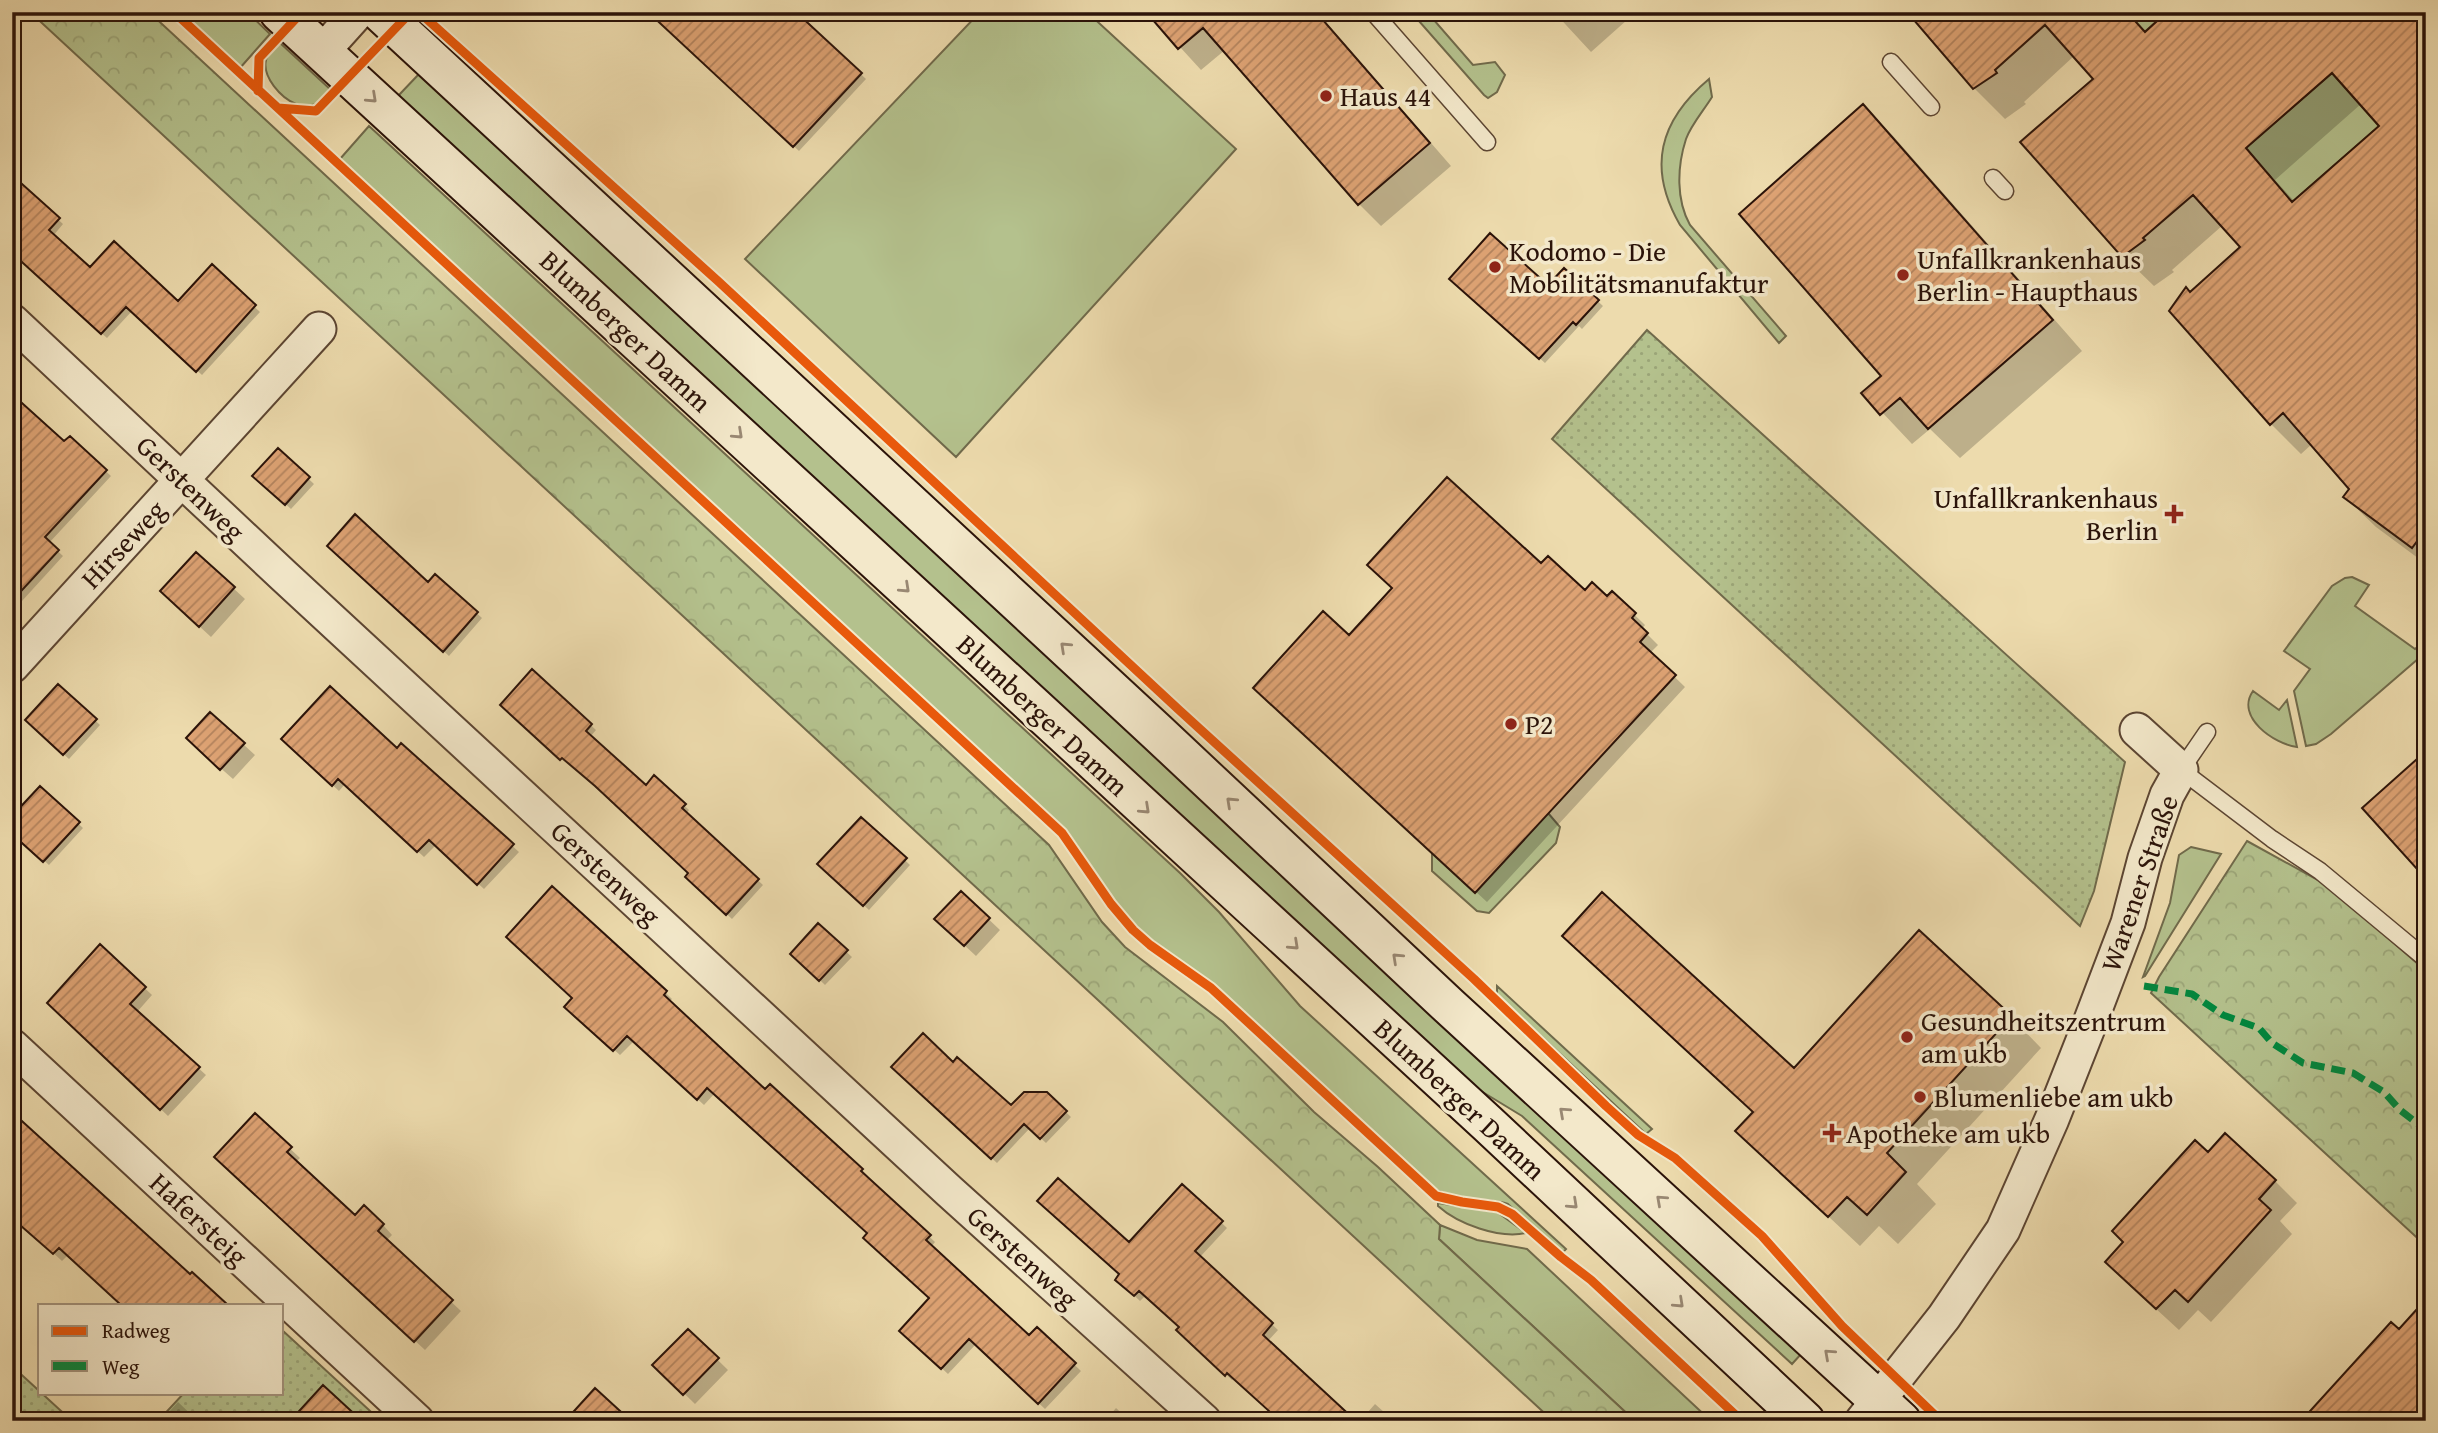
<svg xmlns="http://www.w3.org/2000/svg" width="2438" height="1433" viewBox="0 0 2438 1433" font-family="'Gentium Book Plus',serif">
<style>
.grass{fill:#b4c18d;stroke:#706a4b;stroke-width:2}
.forest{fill:url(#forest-crowns);stroke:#706a4b;stroke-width:2}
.park{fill:url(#park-dots);stroke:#706a4b;stroke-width:2}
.shadow{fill:#0003;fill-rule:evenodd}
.building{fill:url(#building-hatch);stroke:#2b1309;stroke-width:2;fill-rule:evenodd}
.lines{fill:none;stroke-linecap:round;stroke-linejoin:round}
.lane-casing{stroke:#5c4532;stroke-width:19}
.street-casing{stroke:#5c4532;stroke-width:37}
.secondary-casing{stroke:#2b1309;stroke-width:42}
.lane{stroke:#f3e8ca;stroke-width:16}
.street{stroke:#f3e8ca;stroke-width:33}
.secondary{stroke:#f3e8ca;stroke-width:38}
.quiet{stroke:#00873e;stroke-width:7;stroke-dasharray:14 7;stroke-linecap:butt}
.cycleway-casing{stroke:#f3e8ca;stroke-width:13}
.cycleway{stroke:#e8590c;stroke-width:9}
.oneway{stroke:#998873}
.poi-dot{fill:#8f2418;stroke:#f3e8ca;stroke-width:2.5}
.labels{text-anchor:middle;stroke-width:7;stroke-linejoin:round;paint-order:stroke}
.poi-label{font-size:28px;fill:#2b1309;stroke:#f3e8ca;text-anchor:start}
.street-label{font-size:28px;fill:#2b1309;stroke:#f3e8ca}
</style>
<defs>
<pattern id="forest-crowns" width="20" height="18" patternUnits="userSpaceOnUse" patternTransform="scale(1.75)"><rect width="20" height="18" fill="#b4c18d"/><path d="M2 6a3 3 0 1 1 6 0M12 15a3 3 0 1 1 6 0" fill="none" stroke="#9ba578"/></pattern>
<pattern id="park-dots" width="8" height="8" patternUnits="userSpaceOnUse" patternTransform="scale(1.75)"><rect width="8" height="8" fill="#b4c18d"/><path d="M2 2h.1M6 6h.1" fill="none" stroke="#9ba578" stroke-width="1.8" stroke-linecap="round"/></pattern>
<pattern id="building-hatch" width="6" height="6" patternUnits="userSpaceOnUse" patternTransform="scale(1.75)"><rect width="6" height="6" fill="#dda273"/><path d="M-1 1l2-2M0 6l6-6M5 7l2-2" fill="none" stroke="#b3835d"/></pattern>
</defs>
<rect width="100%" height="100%" fill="#eddbad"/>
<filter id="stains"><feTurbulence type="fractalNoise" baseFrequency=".00286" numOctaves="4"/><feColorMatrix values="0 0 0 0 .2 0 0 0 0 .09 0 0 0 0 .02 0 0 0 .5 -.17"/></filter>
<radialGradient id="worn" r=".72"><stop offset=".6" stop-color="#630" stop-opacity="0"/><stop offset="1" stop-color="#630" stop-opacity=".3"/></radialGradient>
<!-- grass -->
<path class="grass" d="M180,12H247L270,34L240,68Z
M980,12H1087L1236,149L956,457L745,259Z
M1411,12H1427L1473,65L1495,62L1505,75L1497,92L1488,98L1484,95Z
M2127,12H2167L2131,44Z
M279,42L331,90L318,104C310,105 303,107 296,104C281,98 262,77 266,60C268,53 274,48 279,42Z
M2332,73L2379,126L2280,213C2274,173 2273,170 2233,159Z
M419,74L1802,1353L1792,1364L1522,1116L1481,1091L1450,1064L398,96Z
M1709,79L1712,97C1704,110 1691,125 1686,139C1677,167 1676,200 1690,225L1786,336L1779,343L1680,225C1647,168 1659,121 1709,79Z
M369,126L1180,873L1219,912L1300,1006L1566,1249L1562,1253L1508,1204C1498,1200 1490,1201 1479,1200C1463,1198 1448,1195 1433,1189L1213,984L1142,933L1114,900L1067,831L340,159Z
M2352,577L2369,585L2355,606L2415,649L2426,640V652L2331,734L2316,744L2306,746L2294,691L2310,669L2284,651L2332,586L2345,578Z
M2253,691L2279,710L2287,700L2297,747C2274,744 2235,717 2253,691Z
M1548,813L1560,827L1556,843L1489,913L1477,911L1432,871V853Z
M2191,847L2221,854L2145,976L2143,977L2170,903L2179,855Z
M1497,986L1652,1129L1646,1134L1497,995Z
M1438,1203L1497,1212L1526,1233C1499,1239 1458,1224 1438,1206Z
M1440,1225L1477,1240L1527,1249L1711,1421H1635L1439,1239Z"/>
<!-- forest -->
<path class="forest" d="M30,12H149L1049,845L1102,922L1125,947L1223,1022L1314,1112L1378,1167L1440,1225L1439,1239L1635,1421H1553Z
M2247,841L2327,885L2426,971V1246L2151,993L2159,977Z"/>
<!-- park -->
<path class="park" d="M1647,330L2125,762L2094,891L2080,926L1552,439Z
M282,1330L381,1421H158L184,1393H282Z
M12,1366L72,1421H12Z"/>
<!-- shadow -->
<path class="shadow" d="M651,12H794L866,79L799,151Z
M1148,12H1317L1451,166L1381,226L1359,204L1225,50L1201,70Z
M1554,12H1636L1591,52Z
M1909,12H2128L2146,33L2426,12V564L2376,527L2345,497L2351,489L2312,444L2301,454L2271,424L2190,294L2243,247L2223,225L2172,270L2174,272L2154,286L2123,256L2022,142L2095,79L2074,56L2024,102L2026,104L2005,119L1974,88ZM2361,104L2381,126L2295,202L2275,180Z
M1863,106L1894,137L2082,351L1960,458L1930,429L1912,444L1864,393L1883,376Z
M12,177L63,224L53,236L90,270L179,303L212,267L260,312L202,375L132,311L107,338L12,254Z
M1564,270L1603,306L1582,329L1579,326L1545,363L1457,283L1548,288Z
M12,385L18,390L12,396Z
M70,438L111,476L49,543L63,556L12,612V488Z
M278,450L314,484L291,509L255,476Z
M329,546L428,584L435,576L482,618L449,656Z
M196,554L245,599L211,637L173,602Z
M1541,565L1585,592L1607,598L1612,593L1645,625L1642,629L1658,645L1650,653L1685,687L1487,902L1266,698L1349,638Z
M533,671L596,730L590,737L646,787L654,778L689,810L686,814L763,885L732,919L687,877L691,873L503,705Z
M58,686L100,725L69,759L27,720Z
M210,714L255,755L233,779L199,749Z
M283,739L397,750L401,745L519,852L484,889L436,845L424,857L345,784L339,791Z
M40,788L83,828L49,865L12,832Z
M861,819L910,865L869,910L820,864Z
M961,893L1000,930L976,956L948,930Z
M818,926L852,957L825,985L792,953Z
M1564,936L1794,1070L2011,1017L2041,1048L1917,1184L1936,1204L1898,1244L1879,1226L1860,1246L1737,1131L1755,1113Z
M101,947L152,995L137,1012L206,1075L168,1116L49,1003Z
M666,993L672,999L669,1002L765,1091L862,1170L868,1176L866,1178L935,1242L931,1247L1029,1338L1037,1329L1081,1371L1045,1409L976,1344L948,1374L902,1331L931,1299L869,1234L715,1093L704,1105L634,1041L620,1055L573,1013Z
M953,1064L1011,1108L1047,1094L1071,1117L1046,1143L1030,1128L997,1163L894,1067Z
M12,1112L190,1276L192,1274L225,1305H159L138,1286L68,1255L62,1261L14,1217Z
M255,1116L300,1158L296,1162L356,1217L364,1208L383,1225L392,1235L386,1241L461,1311L425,1350L226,1166Z
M2208,1154L2275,1181L2297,1203L2280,1221L2292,1234L2211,1322L2198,1310L2179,1330L2129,1284L2125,1242Z
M1183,1186L1227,1228L1200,1257L1278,1330L1232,1380L1184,1336L1181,1327L1146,1295L1140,1301L1123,1285L1121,1274L1129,1245Z
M688,1331L728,1370L695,1404L655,1365Z
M178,1402L198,1421H161Z
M1375,1404L1394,1421H1360Z
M1116,1408L1130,1421H1105Z"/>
<!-- building -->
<path class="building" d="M648,12H796L862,73L793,147Z
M1146,12H1316L1430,143L1358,205L1203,28L1178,49Z
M1907,12H2127L2145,32L2167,12H2426V529L2412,548L2343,497L2349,489L2283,413L2270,425L2169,311L2186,287L2190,292L2240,247L2193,195L2143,238L2145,240L2122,257L2020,142L2093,79L2045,25L1995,70L1997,73L1973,89ZM2332,73L2379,126L2292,202L2246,148Z
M1863,104L2053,320L1928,429L1900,398L1880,415L1861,393L1881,376L1739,214Z
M12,175L60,218L49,230L90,267L114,241L178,301L212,264L256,305L196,372L126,307L101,334L12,253Z
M1490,233L1548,285L1564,268L1599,300L1576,325L1573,322L1539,359L1449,279Z
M12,394L64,441L70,436L107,470L45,537L59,550L12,601Z
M278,448L310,477L285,505L252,476Z
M1447,477L1541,563L1548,556L1585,590L1592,582L1607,596L1612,591L1636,613L1632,618L1648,633L1640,642L1676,675L1475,893L1253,688L1323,611L1349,635L1392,588L1367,565Z
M355,514L428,582L435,574L478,612L443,652L327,546Z
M196,552L235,587L199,627L160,591Z
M532,669L592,724L586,731L646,785L654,775L686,804L682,808L759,879L726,915L685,877L688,873L595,786L562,758L560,760L500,705Z
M58,684L97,719L63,755L25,720Z
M330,686L397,748L401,743L514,844L477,885L429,840L417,852L338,779L332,786L281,739Z
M210,712L245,743L220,770L186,738Z
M2426,751V879L2362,808Z
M40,786L80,822L43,862L12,834V816Z
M861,817L907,858L863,906L817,864Z
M552,886L667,991L664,995L765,1089L770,1084L863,1169L861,1171L931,1235L926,1240L1029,1335L1037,1327L1076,1363L1038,1404L969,1339L941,1369L899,1331L929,1298L863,1238L867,1233L707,1088L697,1100L627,1036L613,1051L564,1007L572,998L506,937Z
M961,891L990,918L964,946L934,919Z
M1602,892L1794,1068L1919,930L2012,1016L1887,1153L1906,1172L1867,1215L1847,1197L1828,1217L1735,1131L1753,1112L1562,936Z
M818,923L848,950L819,981L790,954Z
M100,944L146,987L130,1004L200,1067L160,1110L47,1003Z
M923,1033L953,1062L957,1057L1011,1105L1024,1092H1047L1067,1111L1040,1139L1024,1124L991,1159L891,1067Z
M12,1112L190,1274L192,1272L228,1305H121L59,1248L53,1254L12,1218Z
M255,1113L292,1147L287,1152L355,1215L364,1205L384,1224L378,1231L453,1300L414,1342L214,1157Z
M2225,1133L2276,1180L2259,1199L2271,1210L2188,1302L2175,1290L2156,1309L2105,1262L2123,1242L2112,1231L2195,1140L2208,1152Z
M1058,1178L1129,1242L1182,1184L1223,1221L1195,1251L1273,1323L1263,1335L1356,1421H1280L1227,1373L1225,1376L1176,1330L1179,1327L1139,1291L1134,1296L1115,1280L1119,1274L1037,1201Z
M2426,1299V1421H2301L2391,1322L2399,1329Z
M688,1329L719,1358L683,1395L652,1365Z
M323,1385L362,1421H290Z
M595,1388L631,1421H565Z"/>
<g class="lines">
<defs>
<path id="lane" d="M1373,12L1487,142
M1891,62L1931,107
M1993,178L2005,191
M2207,732L2181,770L2272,839L2320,871L2426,959"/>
<path id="street" d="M322,52L358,12
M12,321L284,576L949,1191L1204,1421
M12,666L319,329
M12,1046L417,1421
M1862,1421L1944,1317L2003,1230L2052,1119L2088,1028L2128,923L2145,858L2167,795L2181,770L2137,730"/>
<path id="secondary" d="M279,12L1488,1124L1805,1421
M380,12L1157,732L1449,1006L1901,1421"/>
</defs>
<!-- lane casing -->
<use href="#lane" class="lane-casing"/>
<!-- street casing -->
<use href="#street" class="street-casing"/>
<!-- secondary casing -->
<use href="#secondary" class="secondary-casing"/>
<!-- lane -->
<use href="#lane" class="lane"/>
<!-- street -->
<use href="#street" class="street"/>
<!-- secondary -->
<use href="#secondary" class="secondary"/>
<!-- quiet -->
<path class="quiet" d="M2144,986L2192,994L2223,1015L2259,1028L2272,1043L2303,1063L2353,1073L2384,1092L2400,1110L2426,1130"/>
<defs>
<path id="cycleway" d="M174,12L1062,833L1111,904L1133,930L1150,945L1211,988L1436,1196L1462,1202L1498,1207L1512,1214L1561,1257L1591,1280L1742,1421
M419,12L719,282L1178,709L1474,979L1606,1106L1638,1135L1675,1158L1762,1236L1842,1326L1941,1421
M258,91L259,58L302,12
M278,108L316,111L411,12"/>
</defs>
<!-- cycleway casing -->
<use href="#cycleway" class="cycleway-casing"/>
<!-- cycleway -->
<use href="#cycleway" class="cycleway"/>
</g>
<!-- one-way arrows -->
<defs><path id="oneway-chevron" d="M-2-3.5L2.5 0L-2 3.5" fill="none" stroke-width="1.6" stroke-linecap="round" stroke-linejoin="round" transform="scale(1.75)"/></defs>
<g class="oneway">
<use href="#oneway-chevron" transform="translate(372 98) rotate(43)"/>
<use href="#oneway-chevron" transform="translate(738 434) rotate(43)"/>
<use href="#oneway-chevron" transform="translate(905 588) rotate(43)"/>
<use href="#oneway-chevron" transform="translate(1065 647) rotate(-137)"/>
<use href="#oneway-chevron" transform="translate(1231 802) rotate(-137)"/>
<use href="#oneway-chevron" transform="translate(1145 809) rotate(43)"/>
<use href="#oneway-chevron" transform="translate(1294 945) rotate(43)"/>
<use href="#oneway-chevron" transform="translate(1397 958) rotate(-137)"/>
<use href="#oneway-chevron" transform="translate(1564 1112) rotate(-138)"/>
<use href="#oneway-chevron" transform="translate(1661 1200) rotate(-138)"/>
<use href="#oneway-chevron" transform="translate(1573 1204) rotate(43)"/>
<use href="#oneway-chevron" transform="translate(1679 1303) rotate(43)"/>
<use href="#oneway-chevron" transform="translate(1829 1354) rotate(-138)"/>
</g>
<!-- markers -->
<g class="poi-dot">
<circle cx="1326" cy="96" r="7"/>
<circle cx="1495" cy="267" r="7"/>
<circle cx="1903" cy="275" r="7"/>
<path d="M2170.5 503.5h7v7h7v7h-7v7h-7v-7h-7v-7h7z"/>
<circle cx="1511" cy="724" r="7"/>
<circle cx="1907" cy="1037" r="7"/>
<circle cx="1920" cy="1097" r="7"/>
<path d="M1828.5 1122.5h7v7h7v7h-7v7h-7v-7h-7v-7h7z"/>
</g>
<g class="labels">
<!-- poi labels -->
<g class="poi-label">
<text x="1340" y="106">Haus 44</text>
<text x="1509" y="261">Kodomo - Die<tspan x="1509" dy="32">Mobilitätsmanufaktur</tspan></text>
<text x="1917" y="269">Unfallkrankenhaus<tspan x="1917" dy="32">Berlin - Haupthaus</tspan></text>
<text x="2158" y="508" text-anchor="end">Unfallkrankenhaus<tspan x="2158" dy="32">Berlin</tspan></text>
<text x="1525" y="734">P2</text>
<text x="1921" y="1031">Gesundheitszentrum<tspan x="1921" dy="32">am ukb</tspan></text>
<text x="1934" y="1107">Blumenliebe am ukb</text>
<text x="1846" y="1143">Apotheke am ukb</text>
</g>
<!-- street labels -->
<g class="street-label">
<text transform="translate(626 331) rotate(43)" y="10">Blumberger Damm</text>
<text transform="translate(191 488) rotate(44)" y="10">Gerstenweg</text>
<text transform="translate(123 544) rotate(-47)" y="10">Hirseweg</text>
<text transform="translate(1043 715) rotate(43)" y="10">Blumberger Damm</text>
<text transform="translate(606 873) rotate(43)" y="10">Gerstenweg</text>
<text transform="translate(2139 883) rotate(-71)" y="10">Warener Straße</text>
<text transform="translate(1460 1099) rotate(43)" y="10">Blumberger Damm</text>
<text transform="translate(199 1219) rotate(43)" y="10">Hafersteig</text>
<text transform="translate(1023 1257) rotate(42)" y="10">Gerstenweg</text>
</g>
</g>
<!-- margin -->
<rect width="2438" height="1433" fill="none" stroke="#eddbad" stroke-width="42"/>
<rect x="14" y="14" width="2410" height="1405" fill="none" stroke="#2b1309" stroke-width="3.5"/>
<rect x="21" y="21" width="2396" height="1391" fill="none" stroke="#2b1309" stroke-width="2"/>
<!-- legend -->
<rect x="38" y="1304" width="245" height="91" fill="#f3e8ca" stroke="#a3937d" stroke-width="2"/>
<rect x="52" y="1326" width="35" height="10" fill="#e8590c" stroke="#a3937d" stroke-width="2"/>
<text x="102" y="1338" font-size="21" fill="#2b1309">Radweg</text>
<rect x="52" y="1361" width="35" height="10" fill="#00873e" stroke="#a3937d" stroke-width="2"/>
<text x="102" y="1374" font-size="21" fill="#2b1309">Weg</text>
<rect width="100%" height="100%" filter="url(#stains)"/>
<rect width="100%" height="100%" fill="url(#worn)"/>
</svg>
